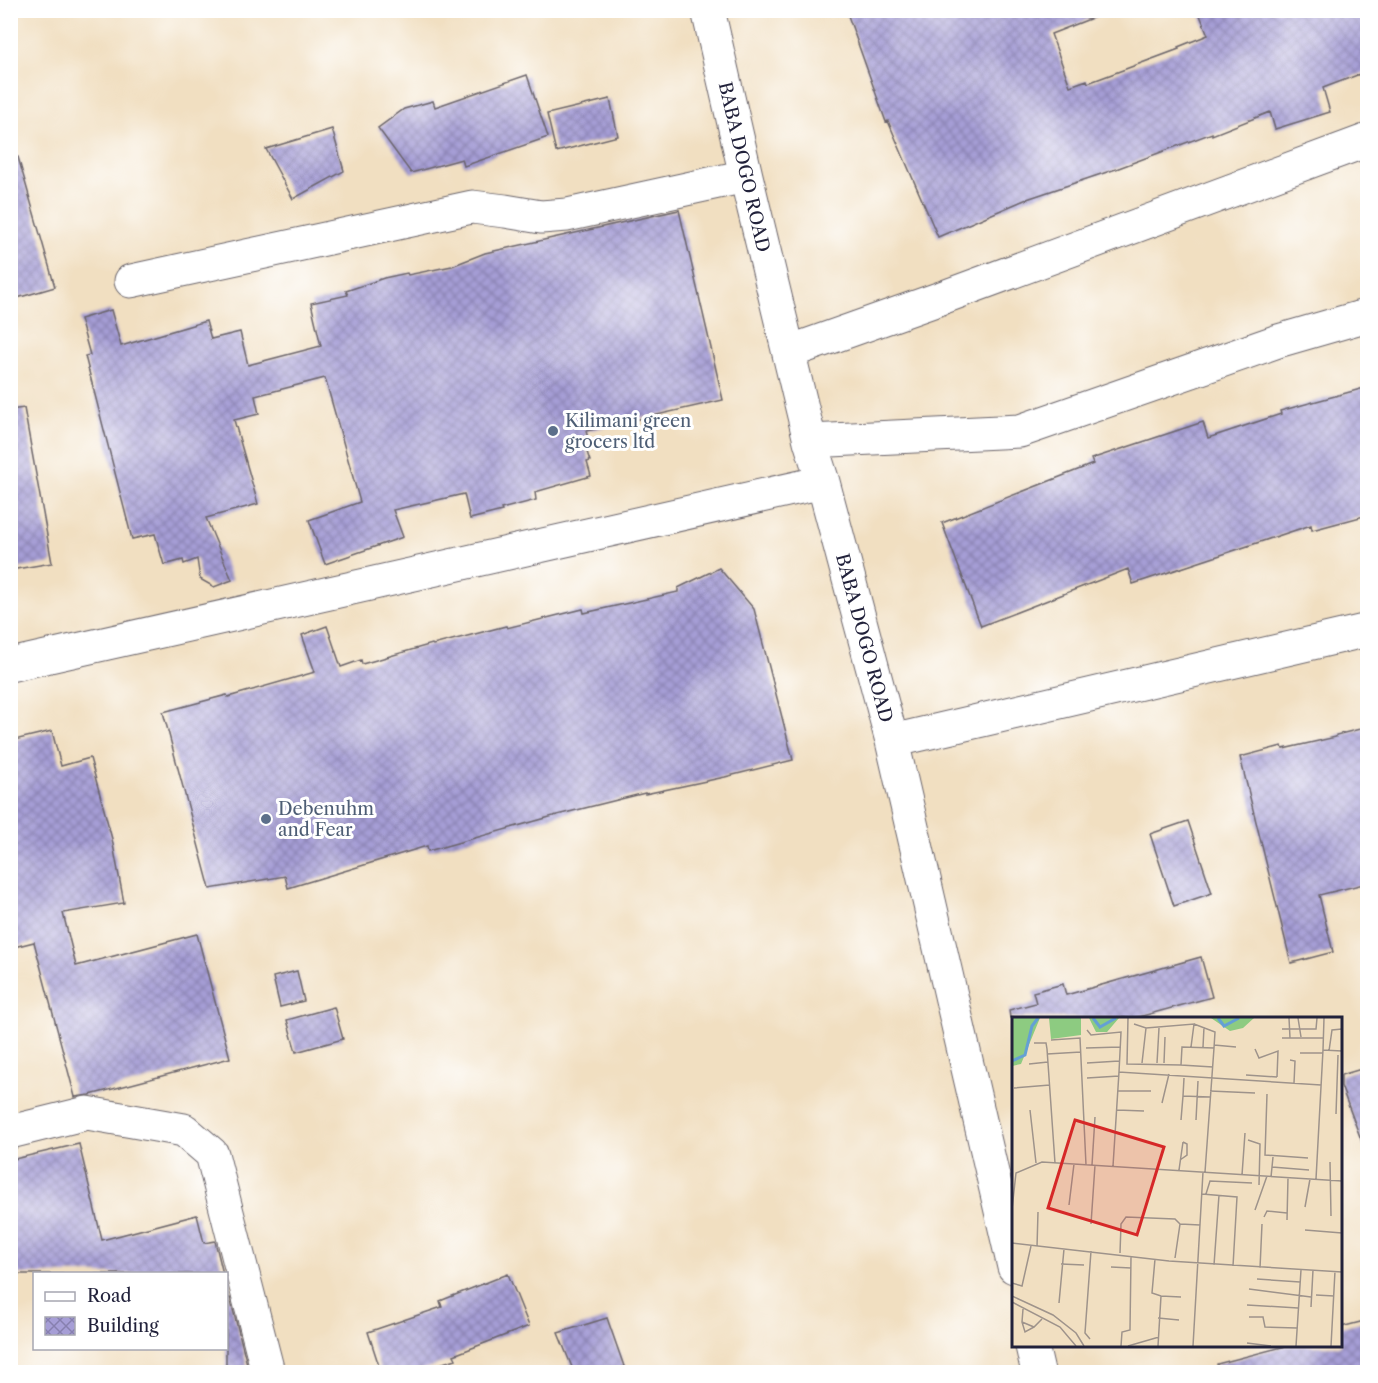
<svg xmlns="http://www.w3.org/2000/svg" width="1378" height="1383" viewBox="0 0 1378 1383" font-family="'Libre Caslon Text',serif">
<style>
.building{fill:url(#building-cross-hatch)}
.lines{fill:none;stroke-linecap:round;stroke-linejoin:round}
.minor-casing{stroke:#6a646a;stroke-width:35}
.minor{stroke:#fff;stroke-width:33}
.service-dot{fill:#5c6f8a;stroke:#fff;stroke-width:2}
.labels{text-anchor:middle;stroke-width:6;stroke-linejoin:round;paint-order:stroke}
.street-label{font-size:18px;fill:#22223b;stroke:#fff}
.service-label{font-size:18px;fill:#4e5e75;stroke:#fff;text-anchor:start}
.inset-river{fill:none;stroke:#64a0d4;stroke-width:3}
.inset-road{fill:none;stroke:#9e938b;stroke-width:1.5}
.view{fill:#d62828;fill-opacity:0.15;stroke:#d62828;stroke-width:3}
.inset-edge{fill:none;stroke:#22223b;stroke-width:3}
</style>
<defs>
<pattern id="building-cross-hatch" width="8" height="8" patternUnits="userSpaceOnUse" patternTransform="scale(1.5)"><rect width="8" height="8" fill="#a69ed6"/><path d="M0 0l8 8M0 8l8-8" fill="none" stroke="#8780af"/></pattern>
</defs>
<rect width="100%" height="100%" fill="#fff"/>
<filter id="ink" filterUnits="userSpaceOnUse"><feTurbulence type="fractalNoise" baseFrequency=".0167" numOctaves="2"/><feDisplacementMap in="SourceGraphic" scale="12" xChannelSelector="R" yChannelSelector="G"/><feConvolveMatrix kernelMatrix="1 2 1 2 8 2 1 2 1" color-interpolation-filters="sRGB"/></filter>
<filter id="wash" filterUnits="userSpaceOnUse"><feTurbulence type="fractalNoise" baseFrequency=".008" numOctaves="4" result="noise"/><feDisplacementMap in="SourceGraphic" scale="24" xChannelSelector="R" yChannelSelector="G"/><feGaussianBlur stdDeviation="1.35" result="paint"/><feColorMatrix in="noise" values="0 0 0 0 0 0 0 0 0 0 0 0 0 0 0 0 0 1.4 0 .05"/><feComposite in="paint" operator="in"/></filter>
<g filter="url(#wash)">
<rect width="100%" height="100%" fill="#f1dfc1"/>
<g id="blocks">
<!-- building -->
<path class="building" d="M846,10H1104L1105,13L1051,34L1070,86L1087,80L1088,83L1179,49L1178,47L1208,35L1198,10H1361L1368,26V71L1323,88L1330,112L1275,129L1270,112L1212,135V133L1116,169L1027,199L938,237L888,121L886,122Z
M527,75L548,137L464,166L462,159L411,173L378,128L404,109L433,101L435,107Z
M610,99L618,136L556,152L547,114Z
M332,129L344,171L293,199L266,149Z
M18,157L55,287L17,298L10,277V158Z
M679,210L723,400L586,431L589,442L584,443L590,461L587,462L591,476L535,492L536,500L501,509L502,511L470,519L464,494L393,510L403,537L325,564L309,520L360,502L325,378L255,396L259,414L234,420L258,504L206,518L232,580L214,587L200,579L197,559L184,564L183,560L164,565L155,534L132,539L85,356L90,355L80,319L111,310L121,346L206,321L211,339L240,332L248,365L321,346L311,303L348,295L346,291L384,278L407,273L408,275L452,266L485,253Z
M1368,387V515L1312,530L1311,525L1133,584L1128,569L981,626L942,523L1093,464L1091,459L1203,422L1208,438L1281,414L1280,411Z
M24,408L52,563L10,570V410Z
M719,568L754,609L793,760L725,777L645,794V793L557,815L428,851L427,846L288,888L285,876L210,889L163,712L227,695L228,697L315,672L302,635L327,626L341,667L361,660L362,664L432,644L433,645L506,626L507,628L583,609L584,613L678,592V588Z
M1368,727V883L1319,895L1333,952L1291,963L1240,757L1282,746L1283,749L1336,737V735Z
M52,731L61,766L90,758L112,839L124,903L63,913L76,966L197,934L230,1058L90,1095L75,1097L34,942L10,948V741Z
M1188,821L1212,893L1174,906L1150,834Z
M1201,957L1212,997L1135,1018H1010L1009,1010L1036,1003L1033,992L1063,984L1066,995Z
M297,971L304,1001L280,1007L273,977Z
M334,1007L343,1039L296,1052L287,1020Z
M1368,1067V1150H1365L1341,1086V1075Z
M79,1144L102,1240L197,1215L204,1243L215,1241L223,1274H10V1160Z
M508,1274L529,1326L454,1355L456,1359L414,1372H381L368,1332L442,1307L440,1301Z
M226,1298H230L249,1372H226Z
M607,1318L626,1372H574L558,1333Z
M1368,1320V1372H1218L1217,1364L1286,1346H1341V1327Z"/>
</g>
</g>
<g filter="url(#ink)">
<use href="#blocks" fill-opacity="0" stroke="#6a646a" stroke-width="1.5"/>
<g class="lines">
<defs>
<path id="minor" d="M708,10L746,176L810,441L823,482L892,741L1014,1267
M131,281L472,207L505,211L541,217L567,215L746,176
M789,352L944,297L1368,140
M810,441L1020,431L1278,341L1368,315
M10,665L823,482
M892,741L1368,630
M10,1132L87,1113L184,1130L212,1154L268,1372
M1032,1346L1038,1372"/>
</defs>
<!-- minor casing -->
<use href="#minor" class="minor-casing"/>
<!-- minor -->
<use href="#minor" class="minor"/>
</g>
</g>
<!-- markers -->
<g class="service-dot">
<circle cx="553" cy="431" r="6"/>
<circle cx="266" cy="819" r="6"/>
</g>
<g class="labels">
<!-- street labels -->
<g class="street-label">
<text transform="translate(744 167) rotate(77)" y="6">BABA DOGO ROAD</text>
<text transform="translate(864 638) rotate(75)" y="6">BABA DOGO ROAD</text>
</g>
<!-- service labels -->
<g class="service-label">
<text x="565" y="427">Kilimani green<tspan x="565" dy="21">grocers ltd</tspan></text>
<text x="278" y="815">Debenuhm<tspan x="278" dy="21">and Fear</tspan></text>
</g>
</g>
<!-- overview -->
<g transform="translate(1012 1017)">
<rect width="330" height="330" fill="#f1dfc1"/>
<path d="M0,1H28L9,47L0,49ZM37,1H69V18L39,22ZM77,1H107L95,15H84ZM199,1H242L231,11L218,14Z" fill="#8dcb81"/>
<path class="inset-river" d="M81,1L88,10L104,1M206,1L212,9L227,1M0,44L13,38L20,9L26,1"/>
<path class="inset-road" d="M116,1L115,47L169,48M277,1L278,21M286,1L289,20M122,7L134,11L182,7L179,30M182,7L203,15L202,31M270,12H304L305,1M75,13L79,18L109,15L107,55M270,21H311M39,23L68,21L74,148M22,26H34L35,32L43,146M202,28L224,30M191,30L192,10M74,31L108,30M243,32L247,41L266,34L265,60M311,33L312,1M317,34L320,13L330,12M288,36H311M35,37L69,35M278,43L283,44L282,66M75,46L107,44M130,46L134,11M145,46L147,11M152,46L153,20M17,47L36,45M234,58L265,60M75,61L107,59M2,71L38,68M106,74H139M198,74L243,76M255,77L253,138L296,141M171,79L172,61M150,86L157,57M18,93L24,146M105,93L132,94M324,97L326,38M169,103L171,79L198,80M184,103L186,64M236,123L248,127L247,168M168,143L175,138V127L171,125M318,145L319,199M80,148L83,100M101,149L107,55L309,68M260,150L297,153M167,153L171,125M193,155L202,31L170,30L169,48L201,50M230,158L233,116M259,160L261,140M304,162L311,33L330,34M190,177L225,180L221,249M194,177L198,164L240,166M57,188L62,147M293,190L298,162M0,192L4,156L30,145L330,164M243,193L255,159M252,200L255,194L275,196M275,203L276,161M79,207L83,148M168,207L188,208M293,213L330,216M0,226L157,244L330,255M25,230L26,195M108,236L109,207L114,200L163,202L168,207L163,241M143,242L140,276L149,279M49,247L72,248M202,248L207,178M99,250L119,251M248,251L250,207M245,262L288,265M0,266L10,269L19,229M237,272L299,280M304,278L322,279M0,279L41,298L64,316L72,329M0,285L48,310L64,329M47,286L52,232M235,288L286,291M299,290L301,253M11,292L10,305L22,310L30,302M237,300H251L253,310L285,311M146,301L167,303M10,305L13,315L22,310M78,322L73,316L79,234M235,326L259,329M109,329L110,315L118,313L119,240M116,329L147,320M146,329L149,279L169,280M181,329L191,155M284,329L289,253M319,329L323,254"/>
<path class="view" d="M63,103L152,130L125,218L36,191Z"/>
<rect width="330" height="330" class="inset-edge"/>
</g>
<!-- margin -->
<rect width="1378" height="1383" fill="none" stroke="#fff" stroke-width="36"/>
<!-- legend -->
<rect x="33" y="1272" width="195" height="78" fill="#ffffff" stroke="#a7a7b1" stroke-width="1.5"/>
<rect x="45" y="1292" width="30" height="9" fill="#ffffff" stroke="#a7a7b1" stroke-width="1.5"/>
<text x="87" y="1302" font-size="18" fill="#22223b">Road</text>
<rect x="45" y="1317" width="30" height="18" fill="url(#building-cross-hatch)" stroke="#a7a7b1" stroke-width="1.5"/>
<text x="87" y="1332" font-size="18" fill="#22223b">Building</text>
</svg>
